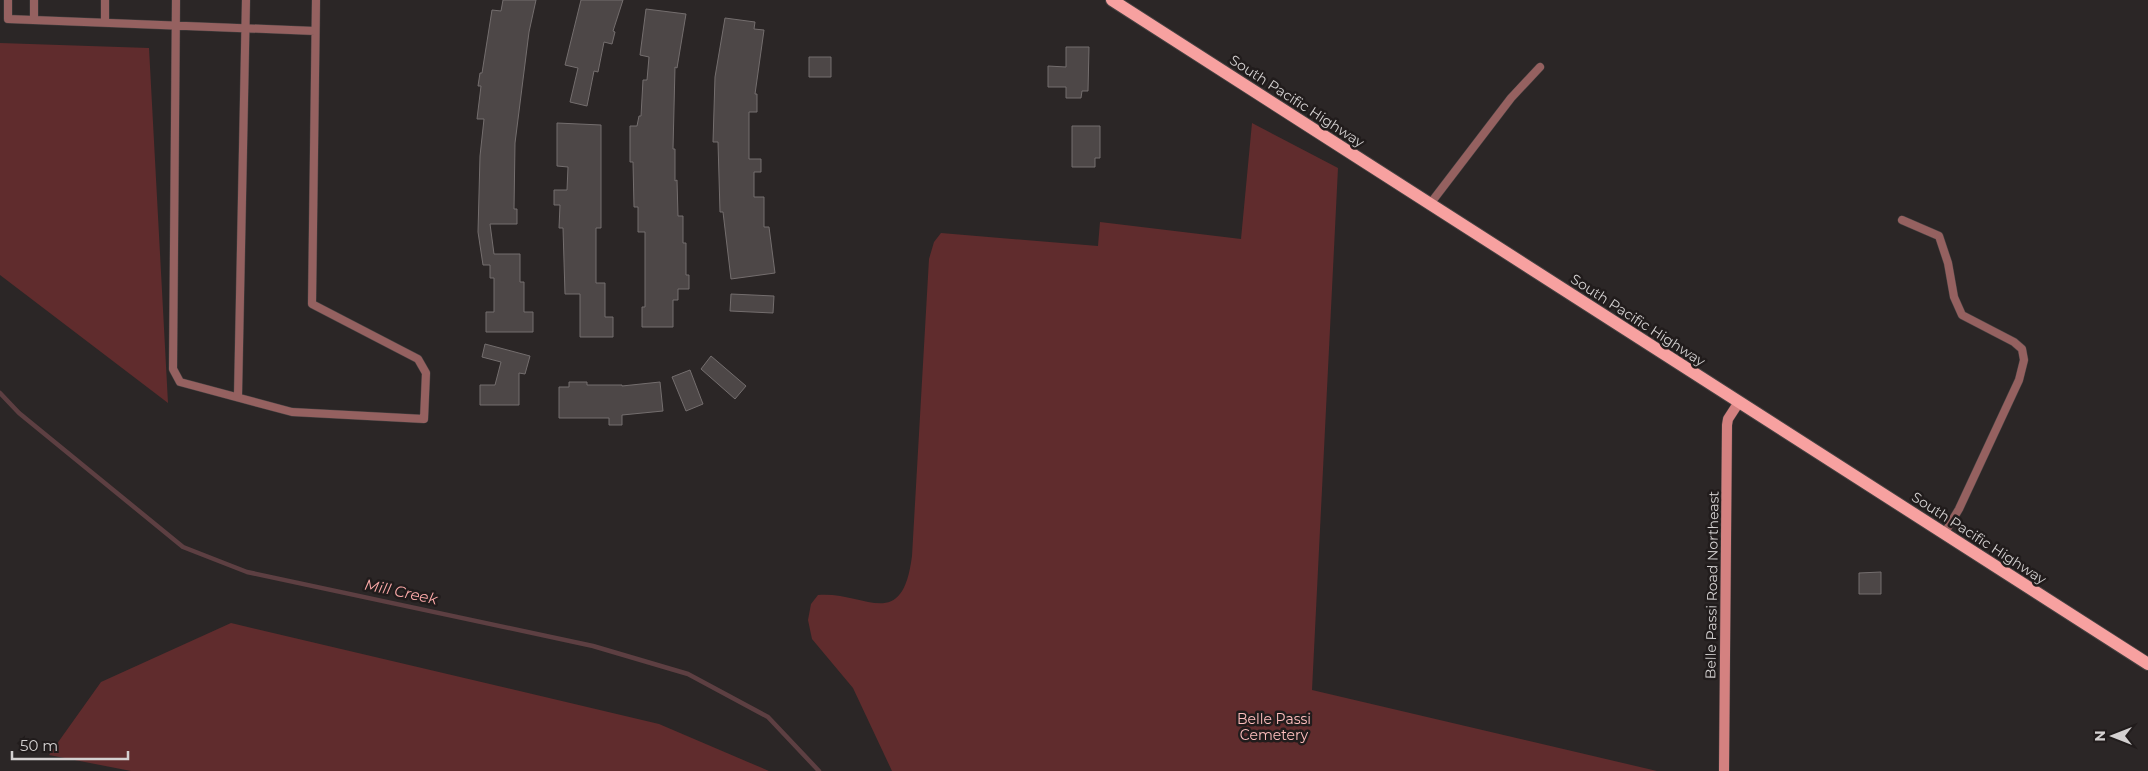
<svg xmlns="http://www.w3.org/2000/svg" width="2148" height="771" viewBox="0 0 2148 771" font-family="Montserrat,sans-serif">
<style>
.green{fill:#602c2d}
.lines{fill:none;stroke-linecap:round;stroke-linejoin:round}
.stream{stroke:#5d3f42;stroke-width:4.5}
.building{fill:#4d4747;stroke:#746e6e}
.lane-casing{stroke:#464141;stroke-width:9}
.secondary-casing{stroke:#464141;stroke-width:11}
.primary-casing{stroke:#464141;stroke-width:14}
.lane{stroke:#956160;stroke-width:8}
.secondary{stroke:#d48180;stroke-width:10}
.primary{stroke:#f7a1a0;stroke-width:12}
.labels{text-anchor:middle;stroke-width:5;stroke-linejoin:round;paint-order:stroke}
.street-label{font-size:14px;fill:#d4d1d1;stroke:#211c1c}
.park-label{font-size:14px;fill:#ffbfbe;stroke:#211c1c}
.water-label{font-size:15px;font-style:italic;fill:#fdaaa9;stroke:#211c1c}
</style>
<rect width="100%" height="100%" fill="#2b2626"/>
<!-- green -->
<path class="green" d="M0,43L149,48L168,403L0,275Z
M1252,123L1338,168L1312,690L1657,771H892L853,688L812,639L808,620L811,604L818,595C865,591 902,634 912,556L929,259L934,242L941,233L1098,246L1100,222L1241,239Z
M231,623L659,724L769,771H131L49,755L101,682Z"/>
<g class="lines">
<!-- stream -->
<path class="stream" d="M0,393L19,413L183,547L247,572L593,646L688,674L768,717L819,771"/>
</g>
<!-- building -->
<path class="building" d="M503,0H536L529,32L515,143L514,209H517V224H490L494,254H520V282H524V312H533V332H486V312H494V278H490V265H483L478,232L480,156L484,119H477L481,86H478L480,73H482L492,10L501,11Z
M581,0H623L613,31L615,32L612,44L604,42L598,72L594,71L587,106L570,102L578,68L565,65Z
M646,9L686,14L677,68L675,67L673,149H675V181L677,180L678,216H683V243H686V275H689V289H678V300H673V327H642V307H645V232H638V207H634L633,162H630V126H637L639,116H641L643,80H647L649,57L640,55Z
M725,18L755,22L754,29L764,30L755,94H757V112H749V159H761V172H754V197H764V227H769L775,273L731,279L723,212H720L718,142H713L715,77Z
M1066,47H1089L1088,91H1082L1081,98H1066V87H1048V66L1066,67Z
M809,57H831V77H809Z
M557,123L601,125V228H596V283H605V317H613V337H580V294H565L563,228H559L560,205H554V190H567L568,167L557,166Z
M1072,126H1100V158H1095V167H1072Z
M731,294L774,296L773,313L730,311Z
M485,344L530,356L525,374L519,373V405H480V385H495L501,362L482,357Z
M711,356L746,386L735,399L701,369Z
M690,370L703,404L686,411L672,377Z
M569,382H587V385H622V386L660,382L663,411L622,415V425H609V418H559V387H569Z
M1881,572V594H1859V573Z"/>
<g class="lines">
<defs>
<path id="lane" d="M8,0V19L315,31
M176,0L173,369L180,382L292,412L424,419L426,373L418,359L312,304L316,0
M34,19V0
M105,22V0
M1430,204L1511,98L1540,67
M1902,220L1939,236L1948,263L1954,297L1962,315L2014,342L2022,349L2024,360L2019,380L1959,509L1944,534
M238,396L246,0"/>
<path id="secondary" d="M1724,771L1727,425L1728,419L1739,402"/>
<path id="primary" d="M1112,0L2148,664"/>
</defs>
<!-- lane casing -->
<use href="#lane" class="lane-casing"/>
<!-- secondary casing -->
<use href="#secondary" class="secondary-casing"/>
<!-- primary casing -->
<use href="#primary" class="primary-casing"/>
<!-- lane -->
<use href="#lane" class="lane"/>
<!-- secondary -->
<use href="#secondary" class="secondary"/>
<!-- primary -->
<use href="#primary" class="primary"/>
</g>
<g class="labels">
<!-- street labels -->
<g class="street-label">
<text transform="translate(1297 101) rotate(33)" y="5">South Pacific Highway</text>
<text transform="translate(1638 320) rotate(33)" y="5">South Pacific Highway</text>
<text transform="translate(1979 538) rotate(33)" y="5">South Pacific Highway</text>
<text transform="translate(1712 585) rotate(-89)" y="5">Belle Passi Road Northeast</text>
</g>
<!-- park labels -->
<g class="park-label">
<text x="1274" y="724">Belle Passi<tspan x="1274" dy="16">Cemetery</tspan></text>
</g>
<!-- water labels -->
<g class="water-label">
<text transform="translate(401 592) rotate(12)" y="5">Mill Creek</text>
</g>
</g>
<!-- north arrow -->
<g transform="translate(2113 736) rotate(270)" stroke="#211c1c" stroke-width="4" paint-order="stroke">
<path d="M0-4L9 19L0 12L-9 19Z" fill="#d4d1d1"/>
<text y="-8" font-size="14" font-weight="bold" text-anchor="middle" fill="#d4d1d1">N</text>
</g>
<!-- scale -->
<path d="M12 751v8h116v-8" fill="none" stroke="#d4d1d1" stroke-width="2.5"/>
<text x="20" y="751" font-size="15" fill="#d4d1d1" stroke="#211c1c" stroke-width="4" paint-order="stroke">50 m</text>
</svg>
